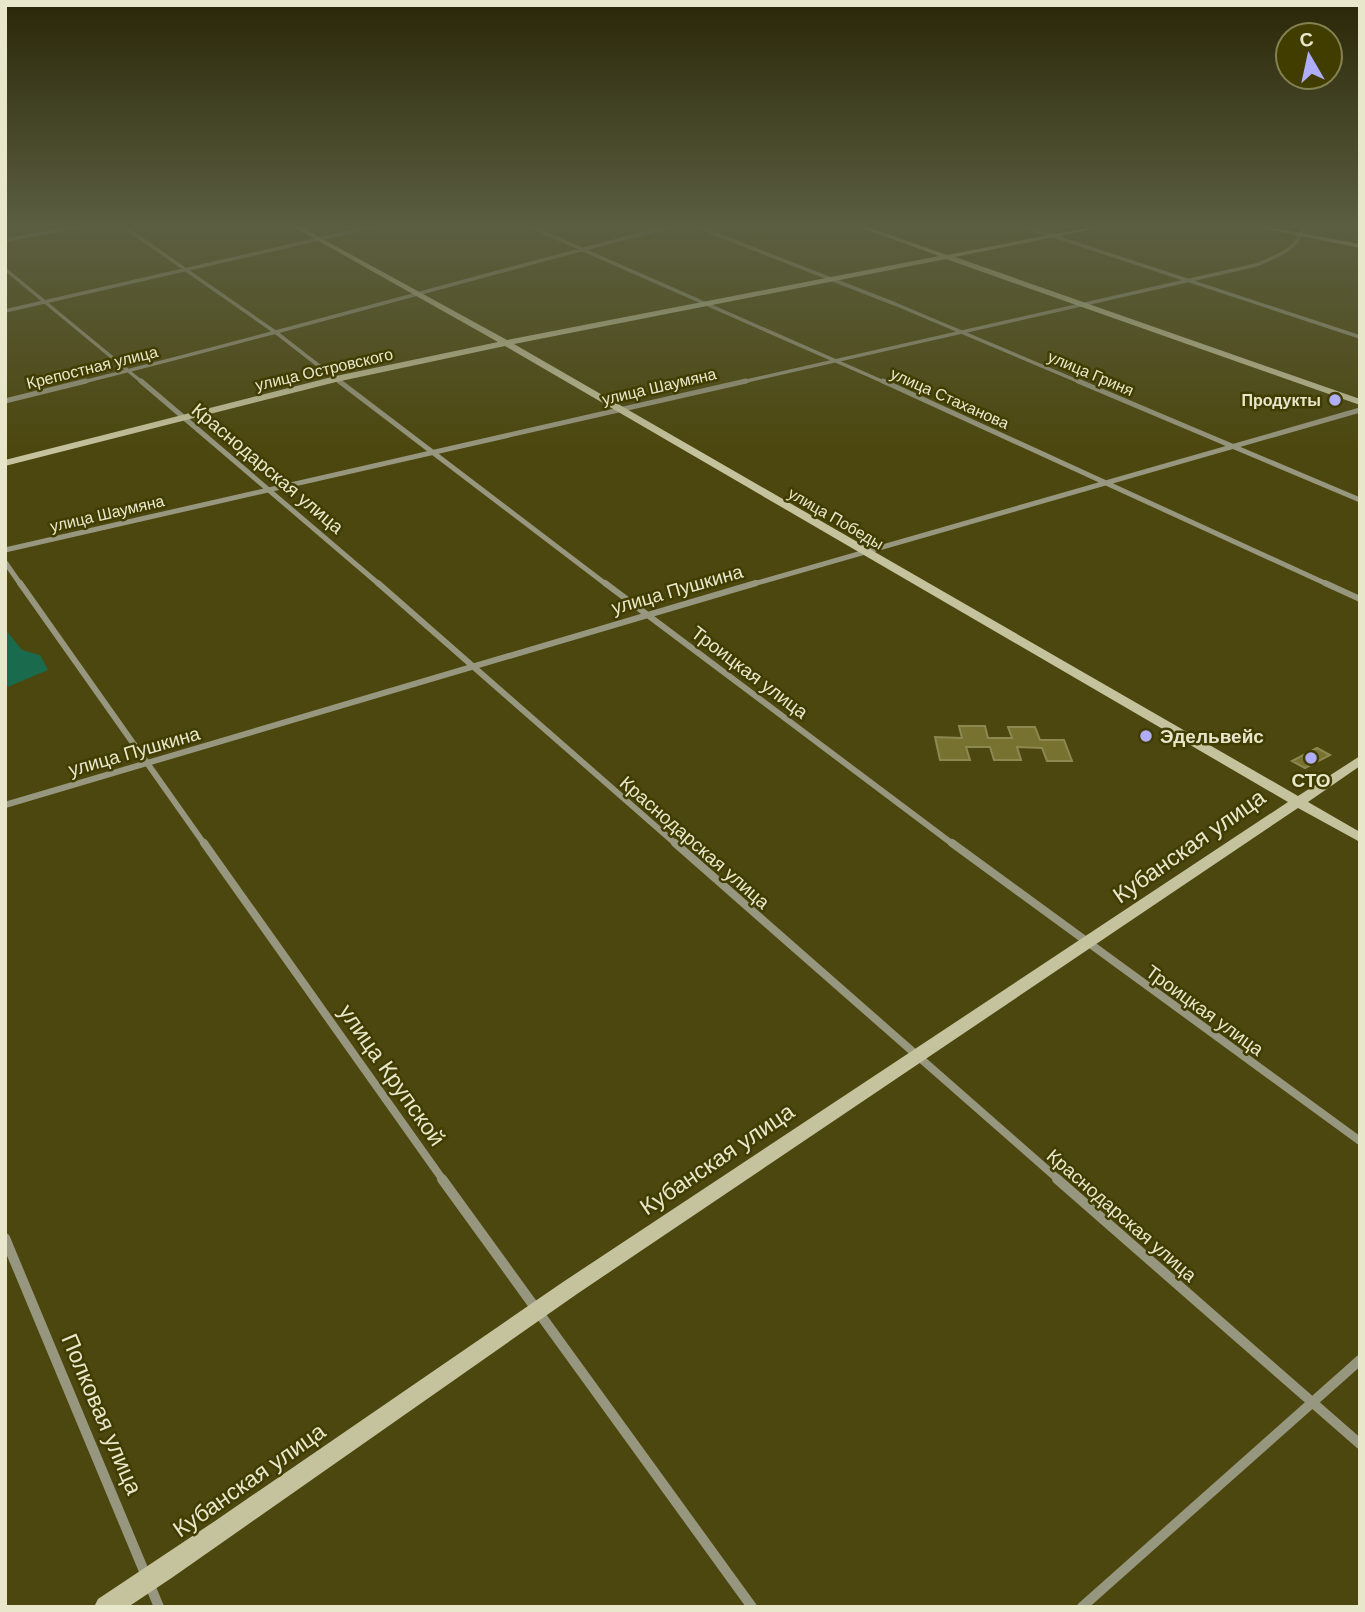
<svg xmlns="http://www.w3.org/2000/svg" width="1365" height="1612" viewBox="0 0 1365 1612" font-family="'DM Sans',sans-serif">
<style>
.water{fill:#1a6a4e}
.building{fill:#77722f;stroke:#8c8852;stroke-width:2}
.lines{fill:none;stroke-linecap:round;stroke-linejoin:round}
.street-far4{stroke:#97967f;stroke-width:3.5}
.street-far3{stroke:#97967f;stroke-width:5}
.street-far2{stroke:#97967f;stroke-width:6}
.street-far1{stroke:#97967f;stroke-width:8}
.street{stroke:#97967f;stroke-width:10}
.secondary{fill:#c5c39d;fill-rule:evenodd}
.poi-dot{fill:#b0aefa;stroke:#413d00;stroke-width:2.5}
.labels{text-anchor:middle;stroke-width:5;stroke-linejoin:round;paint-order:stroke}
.far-street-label{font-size:16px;fill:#e9e7cb;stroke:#413d00}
.far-poi-label{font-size:16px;font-weight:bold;fill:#e9e7cb;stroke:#413d00;text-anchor:end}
.street-label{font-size:19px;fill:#e9e7cb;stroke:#413d00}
.poi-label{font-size:19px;font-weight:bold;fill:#e9e7cb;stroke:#413d00;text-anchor:start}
.near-street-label{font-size:23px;fill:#e9e7cb;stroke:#413d00}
</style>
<rect width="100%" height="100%" fill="#4c470e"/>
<!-- water -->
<path class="water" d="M5,629L22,650L40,655L48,670L5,688Z"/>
<!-- building -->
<path class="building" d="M959,726H985L988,738H1012L1008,727H1035L1040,740H1064L1072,761H1047L1042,748L1017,747L1021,760H994L990,747H966L970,760H940L935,737L962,738Z
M1317,748L1330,755L1305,768L1292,761Z"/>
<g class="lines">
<!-- street-far4 -->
<path class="street-far4" d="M123,226L278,334L341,383
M529,226L886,383
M695,226L895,304L1082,383
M1023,226L1360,337
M5,240L83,226
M5,269L143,383
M5,311L376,226
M79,383C277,334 474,277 672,226
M738,383L1256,265C1275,257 1300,249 1303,226"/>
<!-- street-far3 -->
<path class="street-far3" d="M141,381L380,585
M339,381L607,585
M883,381L1329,585
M1078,381L1360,500
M5,401L86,381
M5,550L746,381
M5,562L21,585
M750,585L1360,410"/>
<!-- street-far2 -->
<path class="street-far2" d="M20,583L205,845
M378,583L677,845
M605,583L954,845
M1325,583L1360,599
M5,805L756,583"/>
<!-- street-far1 -->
<path class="street-far1" d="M204,843L443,1180
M675,843L1059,1180
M952,843L1360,1141"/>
<!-- street -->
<path class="street" d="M442,1179L752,1607
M1057,1179L1360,1444
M5,1238L159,1607
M1082,1607L1360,1360"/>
<!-- secondary -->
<path class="secondary" d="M292,226H299L507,340L939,256L856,226H865L947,255L1096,226H1108L955,257L1360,399V405L946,259L514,344L1298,796L1360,756V766L1308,802L1360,832V842L1298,808L577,1294L173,1577L128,1607H94L98,1599L215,1521L563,1282L1288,802L505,346L336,382L5,466V460L336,376L498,342Z
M1251,226H1263L1360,244V248Z"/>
</g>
<!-- sky -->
<linearGradient id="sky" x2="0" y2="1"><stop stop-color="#2a2708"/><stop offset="0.5" stop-color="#5b5e41"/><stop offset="1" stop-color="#5b5e41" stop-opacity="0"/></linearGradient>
<rect width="1365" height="451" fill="url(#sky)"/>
<!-- markers -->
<g class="poi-dot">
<circle cx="1335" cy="400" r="7"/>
<circle cx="1146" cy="736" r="7"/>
<circle cx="1311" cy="758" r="7"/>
</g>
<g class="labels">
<!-- far-street labels -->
<g class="far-street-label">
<text transform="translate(92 367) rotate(-14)" y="6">Крепостная улица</text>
<text transform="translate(324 369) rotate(-13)" y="6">улица Островского</text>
<text transform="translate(1091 373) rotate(23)" y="6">улица Гриня</text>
<text transform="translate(659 386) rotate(-13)" y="6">улица Шаумяна</text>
<text transform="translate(950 398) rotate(24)" y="6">улица Стаханова</text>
<text transform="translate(107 513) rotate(-13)" y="6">улица Шаумяна</text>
<text transform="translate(836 518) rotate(30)" y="6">улица Победы</text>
</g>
<!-- far-poi labels -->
<g class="far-poi-label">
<text x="1321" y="406">Продукты</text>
</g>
<!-- street labels -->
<g class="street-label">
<text transform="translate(268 468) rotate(40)" y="7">Краснодарская улица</text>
<text transform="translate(677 589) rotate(-16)" y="7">улица Пушкина</text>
<text transform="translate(750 672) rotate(37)" y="7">Троицкая улица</text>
<text transform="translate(134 751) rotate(-16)" y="7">улица Пушкина</text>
<text transform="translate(695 842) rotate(41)" y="7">Краснодарская улица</text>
<text transform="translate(1205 1010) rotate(36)" y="7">Троицкая улица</text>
<text transform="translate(1122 1215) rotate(41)" y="7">Краснодарская улица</text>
</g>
<!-- poi labels -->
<g class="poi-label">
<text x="1160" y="743">Эдельвейс</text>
<text x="1311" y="787" text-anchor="middle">СТО</text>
</g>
<!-- near-street labels -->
<g class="near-street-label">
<text transform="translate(1189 846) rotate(-35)" y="8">Кубанская улица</text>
<text transform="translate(392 1075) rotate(55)" y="8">улица Крупской</text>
<text transform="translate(717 1159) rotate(-34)" y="8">Кубанская улица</text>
<text transform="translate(102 1414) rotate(67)" y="8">Полковая улица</text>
<text transform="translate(249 1480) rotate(-35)" y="8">Кубанская улица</text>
</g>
</g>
<!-- border -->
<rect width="1365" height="1612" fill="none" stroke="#e9e7cb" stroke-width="14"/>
<!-- north arrow -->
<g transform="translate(1309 56) rotate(351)"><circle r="33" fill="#413d00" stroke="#848151" stroke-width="2"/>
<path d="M0-5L12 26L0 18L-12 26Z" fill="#b0aefa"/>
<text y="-10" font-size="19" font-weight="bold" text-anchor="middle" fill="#e9e7cb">С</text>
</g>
</svg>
